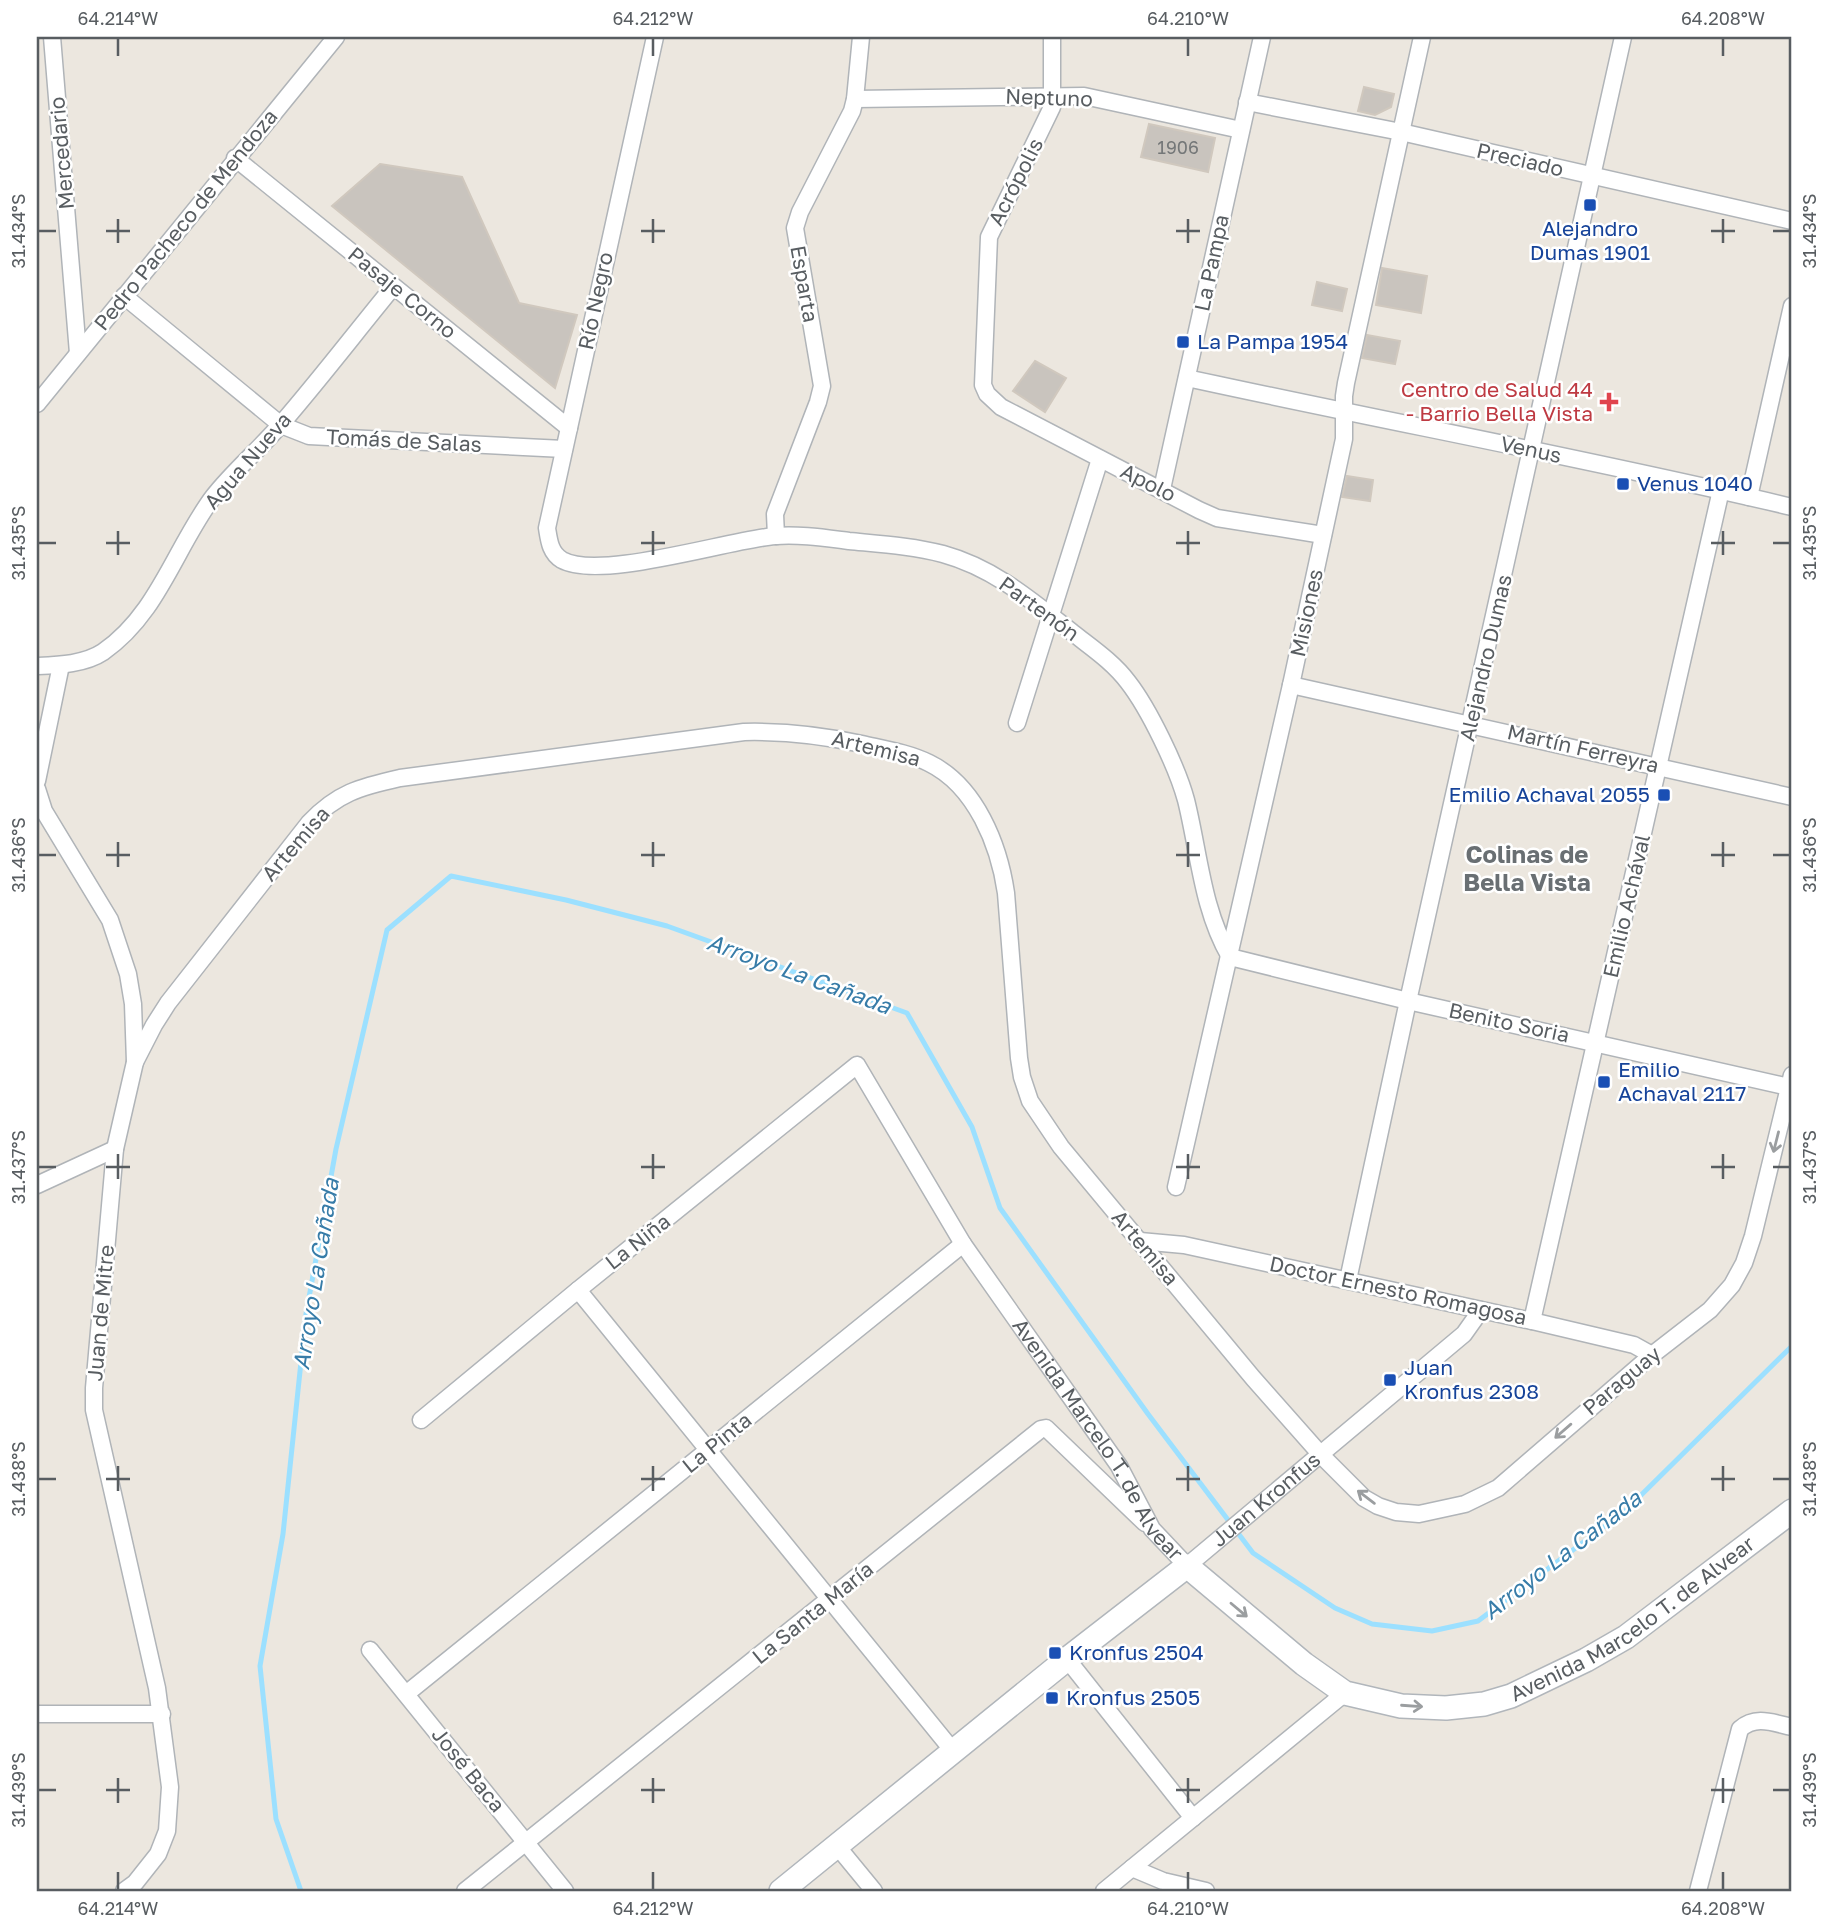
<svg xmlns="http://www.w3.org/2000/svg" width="1829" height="1928" viewBox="0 0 1829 1928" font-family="'Golos Text',sans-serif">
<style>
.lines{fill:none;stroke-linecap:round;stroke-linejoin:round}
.stream{stroke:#9ce0ff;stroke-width:5}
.building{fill:#c9c4be;stroke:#d0c8be;stroke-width:2}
.minor-casing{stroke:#b0b4b8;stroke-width:19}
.secondary-casing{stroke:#b1b6bb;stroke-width:26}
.minor{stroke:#fff;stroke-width:16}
.secondary{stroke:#fff;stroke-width:23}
.oneway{stroke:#9b9ea0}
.ticks{fill:none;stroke:#585d61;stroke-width:2.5}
.transit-dot{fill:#1a4fb4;stroke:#fff;stroke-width:2.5}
.health-dot{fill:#e0444e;stroke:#fff;stroke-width:2.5}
.labels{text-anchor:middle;stroke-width:5;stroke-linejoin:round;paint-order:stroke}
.number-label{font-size:18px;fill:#747778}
.street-label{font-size:21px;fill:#585d61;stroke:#fff}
.transit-label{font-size:21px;fill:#164399;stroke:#fff;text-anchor:start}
.health-label{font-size:21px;fill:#be3a42;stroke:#fff;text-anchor:end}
.water-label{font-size:23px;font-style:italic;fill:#377ca8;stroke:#fff}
.quarter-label{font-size:24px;font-weight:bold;fill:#696f73;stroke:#fff}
.neatline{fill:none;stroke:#585d61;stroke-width:2.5}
.ticks-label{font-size:18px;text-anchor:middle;fill:#585d61}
</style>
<rect width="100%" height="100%" fill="#ece7df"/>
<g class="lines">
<!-- stream -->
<path class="stream" d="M301,1891L276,1819L260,1666L283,1534L306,1314L336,1149L387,930L451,876L566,900L667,926L907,1013L972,1127L1000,1208L1148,1414L1253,1553L1335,1608L1372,1624L1432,1631L1478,1621L1625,1511L1792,1346"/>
</g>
<!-- building -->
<path class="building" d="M1364,87L1394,94L1391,107L1375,115L1358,111Z
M1149,124L1215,138L1208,172L1141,157Z
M380,164L462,177L519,303L577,315L555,388L332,206Z
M1382,268L1427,276L1421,313L1376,305Z
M1317,282L1347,289L1342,311L1312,305Z
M1367,335L1400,341L1395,364L1362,358Z
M1035,361L1066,378L1045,412L1013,391Z
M1347,476L1373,480L1370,501L1342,497Z"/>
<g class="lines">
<defs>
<g id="minor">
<path d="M52,37L78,353"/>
<path d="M655,37L547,528C549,540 550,553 562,560C600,581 728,540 775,536C799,534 825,538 849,541C880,544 913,546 943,554C994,568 1032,601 1073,633C1092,648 1113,662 1128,682C1149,709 1177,767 1186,800C1199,852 1202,909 1230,957"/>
<path d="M1052,37V107L989,237L983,385L987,394L1001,407L1199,510L1217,518L1323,535"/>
<path d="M855,99L1084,96L1241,130"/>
<path d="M1247,102L1401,132L1792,221"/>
<path d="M235,158L569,428"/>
<path d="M124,296L281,425L309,436L564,449"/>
<path d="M1187,378C1388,422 1591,459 1792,507"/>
<path d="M37,404L336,37"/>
<path d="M1162,489L1262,37"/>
<path d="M1749,497L1792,306"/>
<path d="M776,536L775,514L818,402L822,386L795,228L800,212L852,111L855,99L861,37"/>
<path d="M37,666C59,665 85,664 103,652C158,614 175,548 213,497C234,470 260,449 282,423C320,379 356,332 393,287"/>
<path d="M1291,685L1792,797"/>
<path d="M1017,723L1100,459"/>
<path d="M37,781L61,665"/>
<path d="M37,789L44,811L110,920L128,974L133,1004L135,1062L115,1149L94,1388V1410L157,1688L170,1787L167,1831L158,1854L135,1883L124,1891"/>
<path d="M1230,957L1408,1001L1789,1087"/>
<path d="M135,1062L154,1025L168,1003L309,823C337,793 360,787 400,778L744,732C786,731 821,735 862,744C884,749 909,753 929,763C976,786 999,845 1006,893L1019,1058L1022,1077L1030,1101L1061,1147L1253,1378L1322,1456L1364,1498L1378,1506L1396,1512L1419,1514L1465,1504L1498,1488L1652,1355L1710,1310L1732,1285L1744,1263L1753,1236L1792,1075"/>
<path d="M37,1185L115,1149"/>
<path d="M1176,1187L1291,685L1344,439V396L1346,383L1422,37"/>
<path d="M1140,1241L1184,1245L1532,1321L1634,1345L1652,1355"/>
<path d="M1348,1280L1408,1001L1623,37"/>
<path d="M578,1290L953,1751"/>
<path d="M1532,1321L1721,490"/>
<path id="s1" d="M421,1420L578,1290L857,1065L963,1244L1119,1466L1152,1529L1187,1566L1464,1334L1481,1310"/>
<path d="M370,1650L565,1891"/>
<path d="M1067,1659L1193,1818"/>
<path d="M406,1694L963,1244"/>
<path d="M37,1714H162"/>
<path d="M837,1846L874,1891"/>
<path d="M1132,1868L1163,1881L1206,1891"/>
<path d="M465,1891L1041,1429L1046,1428L1145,1523"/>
<path d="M1104,1891L1345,1693"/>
<path d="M1698,1891L1740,1729C1756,1715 1773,1723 1792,1727"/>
</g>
<g id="secondary">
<path id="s2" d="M781,1891L1067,1659L1187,1566L1304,1664L1345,1693L1401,1706L1446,1708L1484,1704L1511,1696L1586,1660L1626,1637L1792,1511"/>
</g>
</defs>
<!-- minor casing -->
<use href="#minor" class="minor-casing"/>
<!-- secondary casing -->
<use href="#secondary" class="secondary-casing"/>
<!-- minor -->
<use href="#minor" class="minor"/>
<!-- secondary -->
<use href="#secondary" class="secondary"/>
</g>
<!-- one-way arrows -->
<defs><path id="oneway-shaft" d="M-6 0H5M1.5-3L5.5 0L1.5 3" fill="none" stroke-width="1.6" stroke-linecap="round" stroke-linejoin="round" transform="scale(1.75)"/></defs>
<g class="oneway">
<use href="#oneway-shaft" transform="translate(1776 1142) rotate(104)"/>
<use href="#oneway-shaft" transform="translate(1563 1431) rotate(139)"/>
<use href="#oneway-shaft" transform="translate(1366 1497) rotate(-143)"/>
<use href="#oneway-shaft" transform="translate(1239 1610) rotate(40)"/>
<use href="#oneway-shaft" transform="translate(1412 1706) rotate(4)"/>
</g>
<!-- ticks -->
<path class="ticks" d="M118,38V56M653,38V56M1188,38V56M1723,38V56M118,219V243M653,219V243M1188,219V243M1723,219V243M38,231H56M106,231H130M641,231H665M1176,231H1200M1711,231H1735M1773,231H1790M118,531V555M653,531V555M1188,531V555M1723,531V555M38,543H56M106,543H130M641,543H665M1176,543H1200M1711,543H1735M1773,543H1790M118,842V867M653,842V867M1188,842V867M1723,842V867M38,855H56M106,855H130M641,855H665M1176,855H1200M1711,855H1735M1773,855H1790M118,1154V1179M653,1154V1179M1188,1154V1179M1723,1154V1179M38,1167H56M106,1167H130M641,1167H665M1176,1167H1200M1711,1167H1735M1773,1167H1790M118,1466V1491M653,1466V1491M1188,1466V1491M1723,1466V1491M38,1479H56M106,1479H130M641,1479H665M1176,1479H1200M1711,1479H1735M1773,1479H1790M118,1778V1803M653,1778V1803M1188,1778V1803M1723,1778V1803M38,1790H56M106,1790H130M641,1790H665M1176,1790H1200M1711,1790H1735M1773,1790H1790M118,1872V1890M653,1872V1890M1188,1872V1890M1723,1872V1890"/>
<!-- markers -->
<g class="transit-dot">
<rect x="1583" y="198" width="14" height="14" rx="3.5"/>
<rect x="1176" y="335" width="14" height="14" rx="3.5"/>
<rect x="1616" y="477" width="14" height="14" rx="3.5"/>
<rect x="1657" y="788" width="14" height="14" rx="3.5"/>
<rect x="1597" y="1075" width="14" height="14" rx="3.5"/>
<rect x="1383" y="1373" width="14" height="14" rx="3.5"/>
<rect x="1048" y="1646" width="14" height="14" rx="3.5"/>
<rect x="1045" y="1691" width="14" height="14" rx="3.5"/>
</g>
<path class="health-dot" d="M1605.5 391.5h7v7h7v7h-7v7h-7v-7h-7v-7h7z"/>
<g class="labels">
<!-- number labels -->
<g class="number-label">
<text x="1178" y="154">1906</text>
</g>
<!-- street labels -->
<g class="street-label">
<text transform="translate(1049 98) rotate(2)" y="7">Neptuno</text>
<text transform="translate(62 153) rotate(-95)" y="7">Mercedario</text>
<text transform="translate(1520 160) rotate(13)" y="7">Preciado</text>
<text transform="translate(1016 182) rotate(-63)" y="7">Acrópolis</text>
<text transform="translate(186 220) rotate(-51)" y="7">Pedro Pacheco de Mendoza</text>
<text transform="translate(1212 263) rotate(-78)" y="7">La Pampa</text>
<text transform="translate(804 284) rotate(80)" y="7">Esparta</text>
<text transform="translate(402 293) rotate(39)" y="7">Pasaje Corno</text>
<text transform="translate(596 301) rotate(-78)" y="7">Río Negro</text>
<text transform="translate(404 441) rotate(3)" y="7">Tomás de Salas</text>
<text transform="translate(1531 450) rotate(12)" y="7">Venus</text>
<text transform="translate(248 461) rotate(-49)" y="7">Agua Nueva</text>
<text transform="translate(1148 483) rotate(27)" y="7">Apolo</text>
<text transform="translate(1039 609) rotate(36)" y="7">Partenón</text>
<text transform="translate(1307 613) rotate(-78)" y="7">Misiones</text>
<text transform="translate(1486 658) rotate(-77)" y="7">Alejandro Dumas</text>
<text transform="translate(876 749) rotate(14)" y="7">Artemisa</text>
<text transform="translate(1583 749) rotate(13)" y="7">Martín Ferreyra</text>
<text transform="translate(296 844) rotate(-49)" y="7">Artemisa</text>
<text transform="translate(1627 906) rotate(-77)" y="7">Emilio Achával</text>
<text transform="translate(1509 1023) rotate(12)" y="7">Benito Soria</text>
<text transform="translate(638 1242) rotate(-38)" y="7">La Niña</text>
<text transform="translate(1145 1248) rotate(50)" y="7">Artemisa</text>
<text transform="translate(1398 1291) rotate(12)" y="7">Doctor Ernesto Romagosa</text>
<text transform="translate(101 1313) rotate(-85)" y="7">Juan de Mitre</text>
<text transform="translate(1622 1381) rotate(-40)" y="7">Paraguay</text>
<text dy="7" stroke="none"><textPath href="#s1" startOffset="1008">Avenida Marcelo T. de Alvear</textPath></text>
<text transform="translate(717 1443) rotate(-39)" y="7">La Pinta</text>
<text dy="7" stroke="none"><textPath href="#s1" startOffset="1267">Juan Kronfus</textPath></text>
<text transform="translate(813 1613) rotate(-39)" y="7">La Santa María</text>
<text dy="7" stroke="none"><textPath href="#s2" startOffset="1036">Avenida Marcelo T. de Alvear</textPath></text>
<text transform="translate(468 1770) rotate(51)" y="7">José Baca</text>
</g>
<!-- transit labels -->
<g class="transit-label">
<text x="1590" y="236" text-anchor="middle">Alejandro<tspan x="1590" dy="24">Dumas 1901</tspan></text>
<text x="1197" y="349">La Pampa 1954</text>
<text x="1637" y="491">Venus 1040</text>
<text x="1650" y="802" text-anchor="end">Emilio Achaval 2055</text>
<text x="1618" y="1077">Emilio<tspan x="1618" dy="24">Achaval 2117</tspan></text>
<text x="1404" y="1375">Juan<tspan x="1404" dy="24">Kronfus 2308</tspan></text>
<text x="1069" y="1660">Kronfus 2504</text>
<text x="1066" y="1705">Kronfus 2505</text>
</g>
<!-- health labels -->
<g class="health-label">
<text x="1593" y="397">Centro de Salud 44<tspan x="1593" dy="24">- Barrio Bella Vista</tspan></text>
</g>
<!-- water labels -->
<g class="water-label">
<text transform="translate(799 974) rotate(20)" y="8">Arroyo La Cañada</text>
<text transform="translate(316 1274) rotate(-81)" y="8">Arroyo La Cañada</text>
<text transform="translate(1562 1555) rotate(-38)" y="8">Arroyo La Cañada</text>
</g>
<!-- quarter labels -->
<g class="quarter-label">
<text x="1527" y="863">Colinas de<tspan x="1527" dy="28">Bella Vista</tspan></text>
</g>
</g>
<!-- border -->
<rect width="1829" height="1928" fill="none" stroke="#ffffff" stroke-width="77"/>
<rect x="38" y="38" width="1752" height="1852" class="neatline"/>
<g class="ticks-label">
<text x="118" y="25">64.214°W</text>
<text x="653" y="25">64.212°W</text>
<text x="1188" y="25">64.210°W</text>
<text x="1723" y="25">64.208°W</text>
<text transform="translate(19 231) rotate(-90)" y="6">31.434°S</text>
<text transform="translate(1810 231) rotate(-90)" y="6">31.434°S</text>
<text transform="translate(19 543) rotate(-90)" y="6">31.435°S</text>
<text transform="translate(1810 543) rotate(-90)" y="6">31.435°S</text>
<text transform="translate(19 855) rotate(-90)" y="6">31.436°S</text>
<text transform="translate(1810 855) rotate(-90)" y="6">31.436°S</text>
<text transform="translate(19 1167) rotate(-90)" y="6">31.437°S</text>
<text transform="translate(1810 1167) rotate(-90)" y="6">31.437°S</text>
<text transform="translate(19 1479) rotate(-90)" y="6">31.438°S</text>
<text transform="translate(1810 1479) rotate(-90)" y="6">31.438°S</text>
<text transform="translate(19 1790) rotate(-90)" y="6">31.439°S</text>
<text transform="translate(1810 1790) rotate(-90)" y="6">31.439°S</text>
<text x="118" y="1915">64.214°W</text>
<text x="653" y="1915">64.212°W</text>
<text x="1188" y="1915">64.210°W</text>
<text x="1723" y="1915">64.208°W</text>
</g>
</svg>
